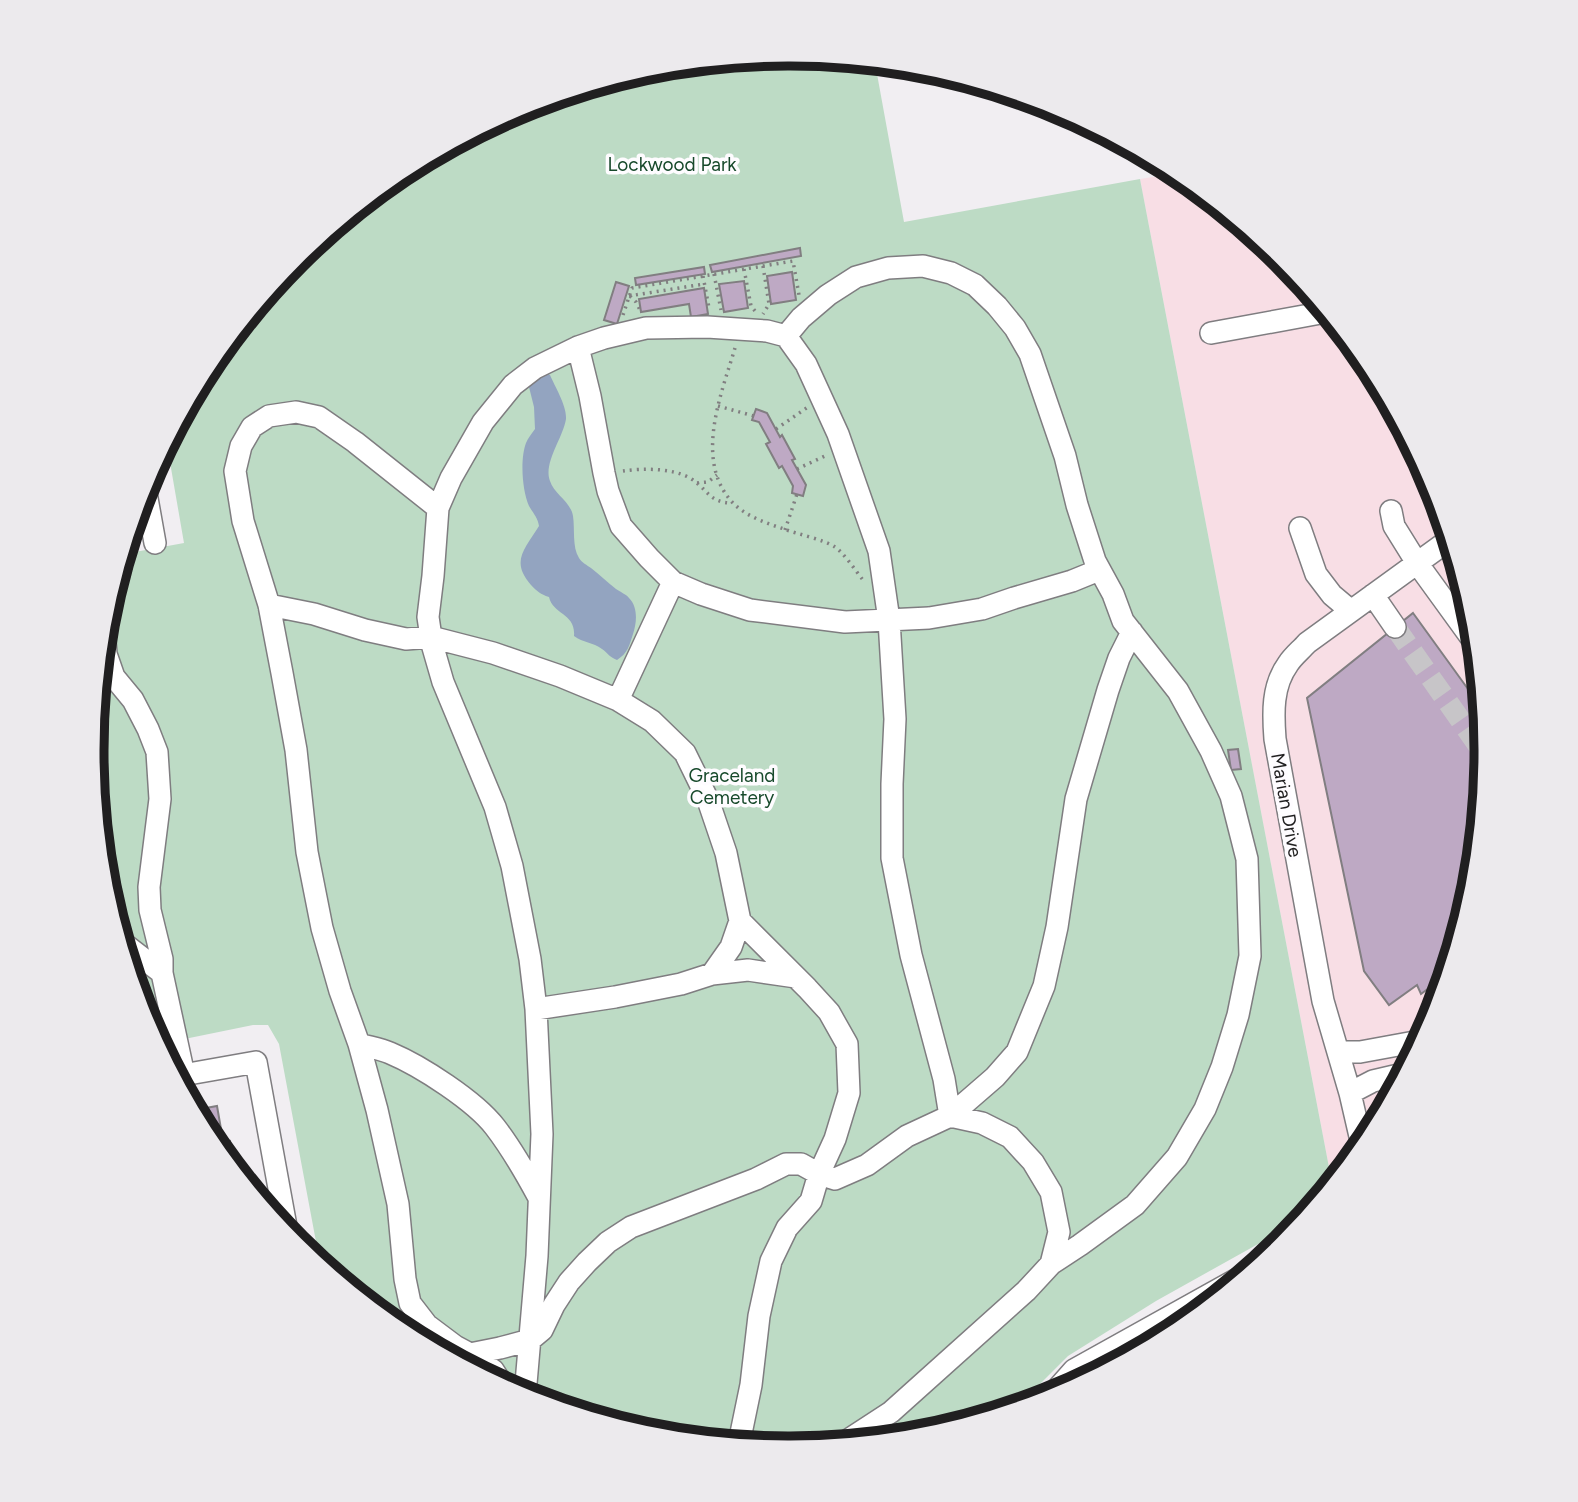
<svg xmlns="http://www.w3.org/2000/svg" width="1578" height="1502" viewBox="0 0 1578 1502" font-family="Figtree,sans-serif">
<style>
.medical{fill:#f8dee5}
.green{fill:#bddbc5}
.water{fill:#93a4c0}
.building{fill:#bea9c4;stroke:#817e81;stroke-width:2}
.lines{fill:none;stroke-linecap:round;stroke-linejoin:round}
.minor-tunnel{stroke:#c7c5c8;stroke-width:21;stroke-dasharray:21 10;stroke-linecap:butt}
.minor-casing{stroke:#7f7d80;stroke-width:24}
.path{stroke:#817f81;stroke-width:3.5;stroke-dasharray:2 5;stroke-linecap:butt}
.minor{stroke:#fff;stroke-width:21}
.labels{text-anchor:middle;stroke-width:7;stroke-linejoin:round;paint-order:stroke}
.park-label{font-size:19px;fill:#17492b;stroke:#fefcff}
.street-label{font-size:19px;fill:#201f20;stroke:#fefcff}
.rim{fill:none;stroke:#201f20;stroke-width:9}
</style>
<rect width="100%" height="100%" fill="#f1eef2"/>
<!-- medical -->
<path class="medical" d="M1178,173L1282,259L1369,364L1433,485L1472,615L1486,751L1472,887L1433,1018L1368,1138L1332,1183L1140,179Z"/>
<!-- green -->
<path class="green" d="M789,54L875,63L904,222L1140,179L1332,1183L1301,1220L1156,1301L1068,1356L1018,1406L925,1434L789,1448L653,1434L522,1395L402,1330L320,1263L279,1044L268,1025H253L160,1044L145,1017L106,887L92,751L106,615L124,554L184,543L167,445L210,364L297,258L402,171L523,107L653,68Z"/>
<!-- water -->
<path class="water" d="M548,374L550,375C555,387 567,406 566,419C563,438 543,463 550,481C554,494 571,502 573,516C575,529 572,547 579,558C582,563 587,565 591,568C600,575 607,582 616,589C620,592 626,594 629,598C638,607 637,622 633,634C629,646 628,653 617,660C609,657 608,653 602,649C593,642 583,643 574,636C576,613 553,615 549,597C540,594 538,592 531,585C510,561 525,549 539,526C538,518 533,513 529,506C522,490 520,459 526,443C528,438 532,433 535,429L534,407L528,383Z"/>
<!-- building -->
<path class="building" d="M800,248L801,256L712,272L710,265Z
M704,267L705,274L636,285L635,278Z
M792,272L796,300L771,304L767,276Z
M744,281L748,308L724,312L719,284Z
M616,282L629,286L617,324L604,320Z
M704,288L708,314L691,317L689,304L641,312L639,299Z
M756,409L767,413L780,437L782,435L795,459L792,460L806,485L803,496L792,493L793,486L782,466L779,468L766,444L770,442L759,422L752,420Z
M1413,613L1481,707L1486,751L1472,887L1445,976L1421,994L1417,985L1389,1005L1364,971L1307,698Z
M1238,749L1241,769L1231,770L1228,750Z
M217,1106L221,1129L206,1131L195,1110Z
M230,1141L234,1163H231L214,1144Z"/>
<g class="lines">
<!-- minor-tunnel -->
<path class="minor-tunnel" d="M1395,627L1485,755"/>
<defs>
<path id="minor" d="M1211,333L1326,312
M786,336L801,318L828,295L856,277L888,268L923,266L951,273L975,285L997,306L1015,328L1030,354L1065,456L1077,505L1095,561L1113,594L1123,621L1178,691L1211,751L1231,796L1247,859L1250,956L1238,1015L1222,1067L1205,1109L1177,1157L1135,1205L1080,1245L1051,1264
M578,347L590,396L604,473L608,491L621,526L649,558L673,582L701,594L750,610L845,622L929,618L982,609L1014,598L1072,581L1099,570
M145,487L155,543
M438,508L355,442L319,417L296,412L269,416L252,427L241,446L235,471L243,521L269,605L282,673L296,750L307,852L322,928L340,991L359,1044L377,1110L398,1204L405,1279L410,1303L427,1325L455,1346L470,1354L493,1370L502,1384
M1391,511L1394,526L1417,563L1475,643
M1300,528L1316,574L1332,595L1351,611
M1373,595L1395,627
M269,605L314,614L365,630L406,639L431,637L493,653L560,676L618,700L673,582
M104,629L106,654L114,677L133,700L148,729L157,752L160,799L149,887L150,910L162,959V973L184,1075
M123,943L162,973
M712,974L748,970L796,977
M536,1009L615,997L681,984L712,974L731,947L740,921L726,853L708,800L685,753L652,721L618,700
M359,1044C369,1047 381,1049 390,1053C421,1066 475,1101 495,1127C512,1149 525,1172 538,1196
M1338,1052H1360L1420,1041
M177,1076L256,1062L287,1232
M1350,1093L1373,1081L1403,1074
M1362,1145L1350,1093L1323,1001L1275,739C1273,713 1272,686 1288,664C1293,656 1301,650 1307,643L1449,540
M470,1354L500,1348L530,1340L542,1330L554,1305L569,1282L587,1262L608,1242L631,1227L756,1179L786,1164H801L819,1174L835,1179L867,1165L907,1136L950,1116L995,1077L1017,1052L1044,986L1057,927L1076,799L1108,690L1119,658L1132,632
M525,1395L537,1256L542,1134L536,1009L530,959L512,866L495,807L443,682L432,644L428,617L433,576L438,508L451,478L483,422L513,385L535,368L578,347L604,338L646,328L707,327L767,331L786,336L806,364L838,434L879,551L889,620L895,719L892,784V858L911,955L944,1079L950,1116L982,1123L1010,1137L1033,1162L1051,1192L1059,1232L1051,1264L1026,1291L891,1412L845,1442
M1051,1396L1074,1370L1241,1277
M739,1443L751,1385L759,1316L771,1261L787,1228L811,1201L819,1174L835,1139L849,1093L847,1044L829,1012L807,988L740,921"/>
</defs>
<!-- minor casing -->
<use href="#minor" class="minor-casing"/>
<!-- path -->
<path class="path" d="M410,167L412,175
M763,266L769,304L763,314
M744,269L751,306L755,311
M714,274L721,310
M703,276L709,308
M629,296L704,284
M630,296L636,302L640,310
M623,315L632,288L793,261L799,295
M735,348C721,395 694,460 732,502C745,516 766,523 784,529C797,534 825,540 835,547C844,553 855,570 863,580
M718,406L754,416
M776,429L808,407
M797,469L825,456
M623,471C643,468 672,468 690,478C708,489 708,502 731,503
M697,483L708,482L717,475
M785,530L797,494"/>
<!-- minor -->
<use href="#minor" class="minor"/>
</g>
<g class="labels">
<!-- park labels -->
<g class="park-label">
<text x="672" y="171">Lockwood Park</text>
<text x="732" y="782">Graceland<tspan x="732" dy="22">Cemetery</tspan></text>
</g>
<!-- street labels -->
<g class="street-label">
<text transform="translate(1287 805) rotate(80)" y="7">Marian Drive</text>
</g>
</g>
<!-- crop -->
<path d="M0 0H1578V1502H0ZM788 66H790A684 684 0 0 1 1474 750V752A684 684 0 0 1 790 1436H788A684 684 0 0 1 104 752V750A684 684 0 0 1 788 66Z" fill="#eceaed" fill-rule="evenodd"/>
<path class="rim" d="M788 66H790A684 684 0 0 1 1474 750V752A684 684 0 0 1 790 1436H788A684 684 0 0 1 104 752V750A684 684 0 0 1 788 66Z"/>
</svg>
